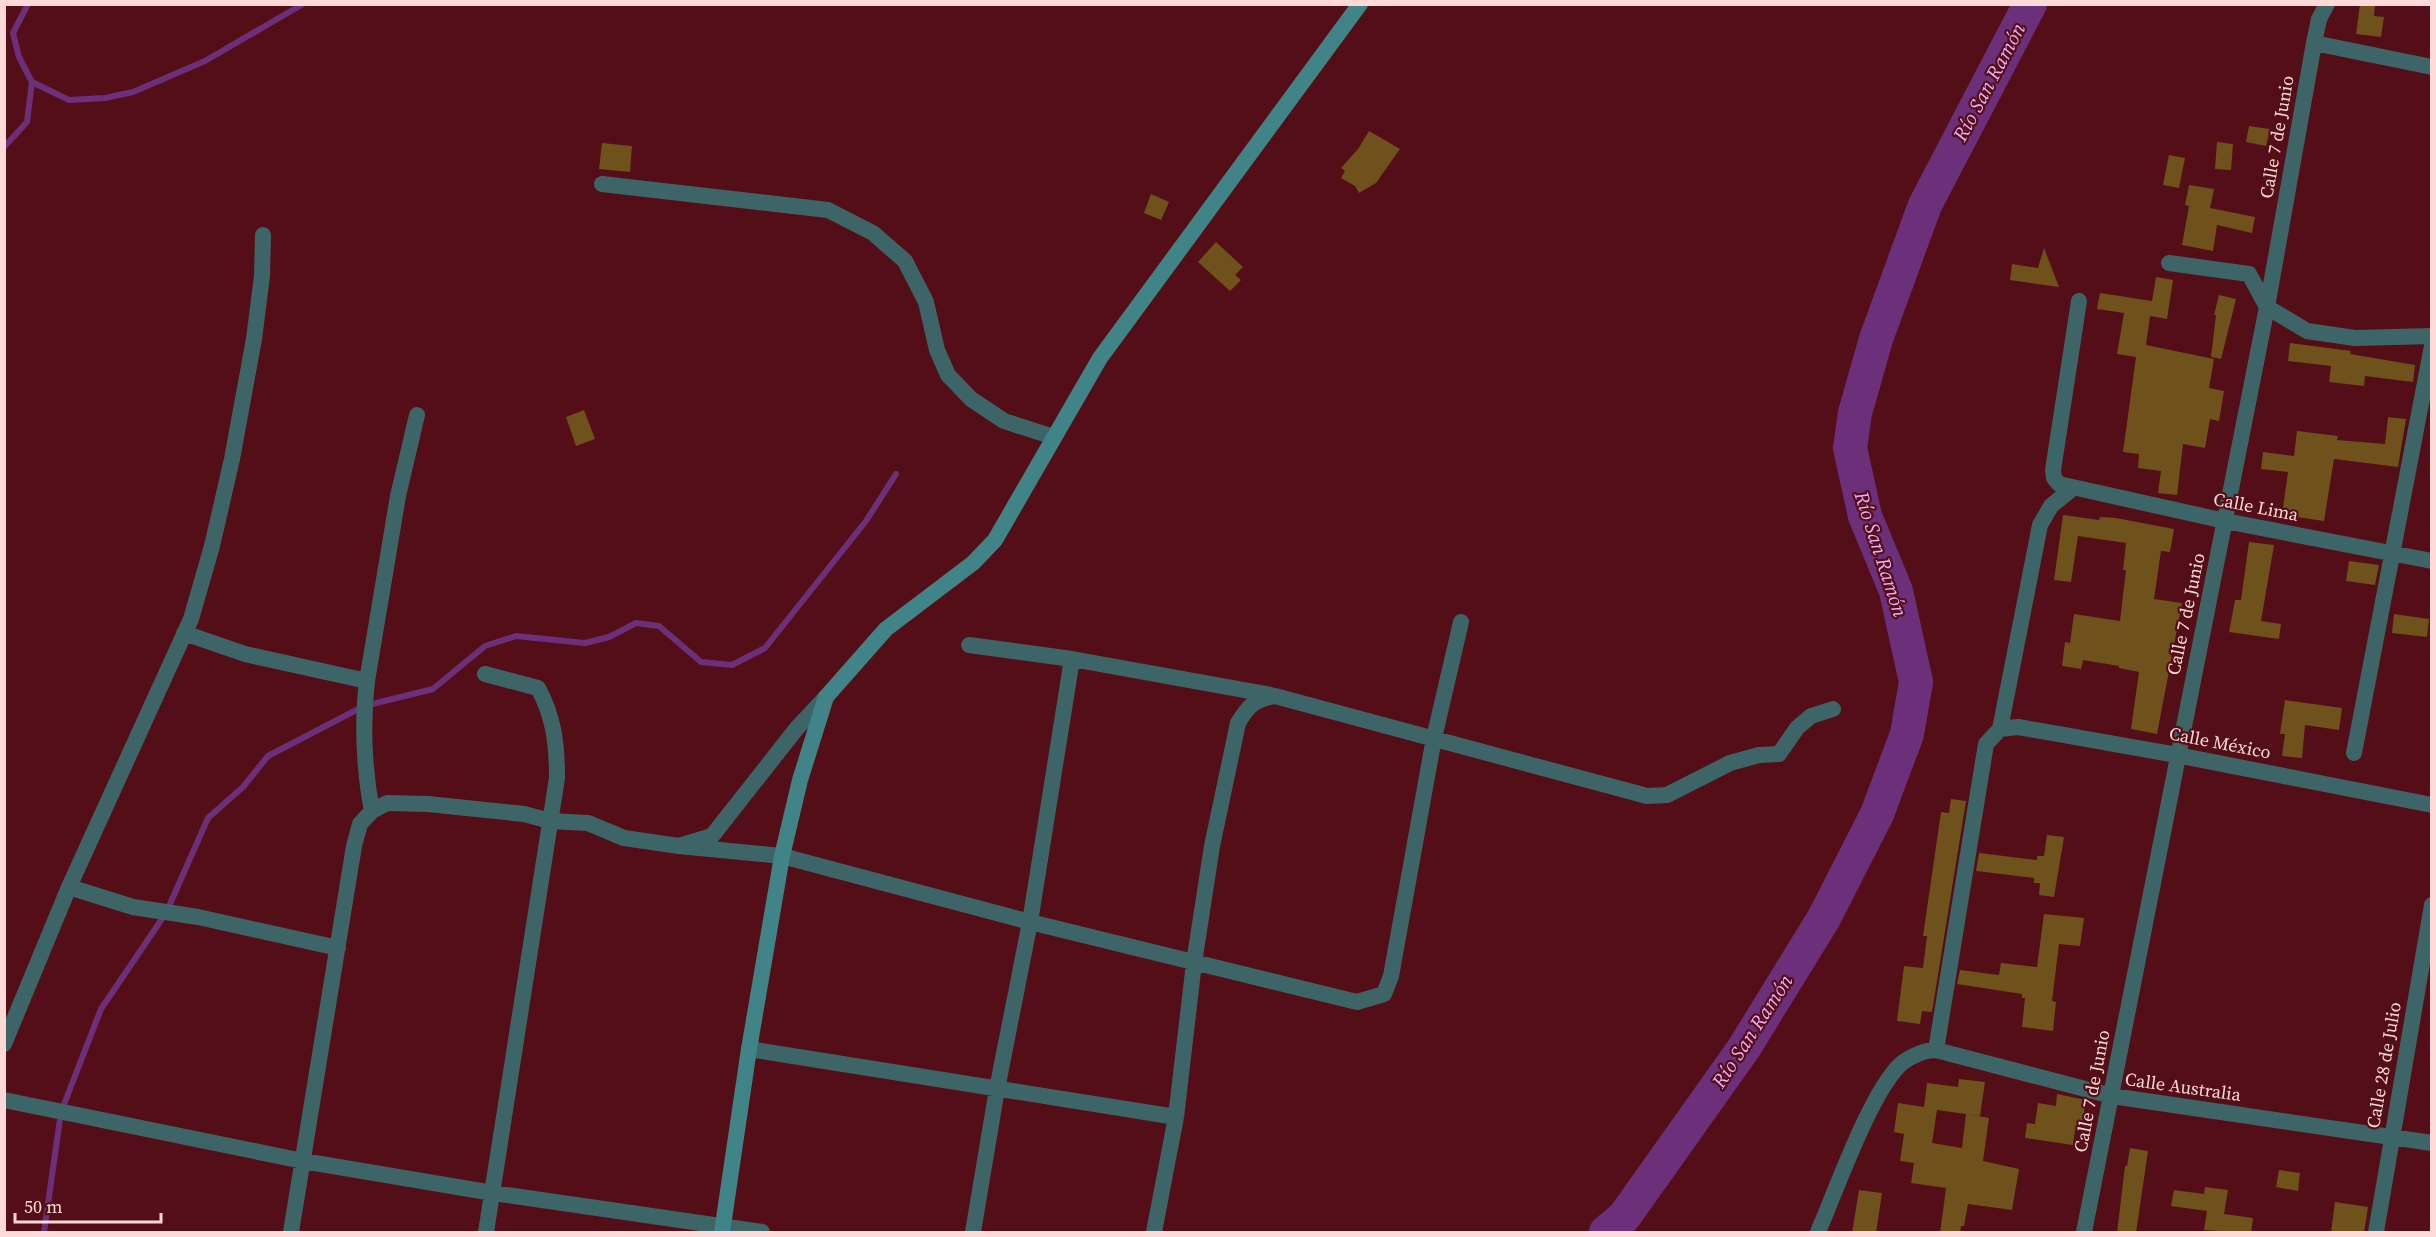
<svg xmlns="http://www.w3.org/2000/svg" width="2436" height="1237" viewBox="0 0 2436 1237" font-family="'Source Serif 4',serif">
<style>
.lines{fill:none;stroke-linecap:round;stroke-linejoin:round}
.stream{stroke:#6c307a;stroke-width:6}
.river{stroke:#6c307a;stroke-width:34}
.building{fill:#6e511b}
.minor{stroke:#3d6567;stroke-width:16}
.secondary{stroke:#418487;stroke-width:16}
.labels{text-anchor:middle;stroke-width:4.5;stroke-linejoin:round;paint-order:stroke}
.street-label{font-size:18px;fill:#fdd9d8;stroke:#540e17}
.water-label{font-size:20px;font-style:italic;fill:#edacfc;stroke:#540e17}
</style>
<rect width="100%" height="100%" fill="#540e17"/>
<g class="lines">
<!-- stream -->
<path class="stream" d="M32,82L69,100L105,98L133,92L205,61L303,4
M4,147L27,122L32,82L19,57L13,33L28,4
M44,1232L61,1112L101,1009L166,913L208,818L243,787L268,756L364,706L433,689L485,646L516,636L585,643L609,637L636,623L659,626L701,662L732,665L765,648L866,521L896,474"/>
<!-- river -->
<path class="river" d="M1606,1232L1624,1217L1744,1048L1824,918L1877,814L1907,734L1916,682L1896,591L1865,516L1850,448L1855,413L1876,339L1925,205L2030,4"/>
</g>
<!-- building -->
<path class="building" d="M2360,4H2375L2374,16L2384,17L2381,37L2356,34Z
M2249,126L2270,129L2266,146L2246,142Z
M1369,131L1400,149L1376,183L1359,193L1355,186L1341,178L1345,171L1341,168L1358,149Z
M2217,142L2233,144L2231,170L2215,169Z
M602,143L632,146L630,172L599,169Z
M2169,155L2185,158L2179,188L2163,185Z
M2189,185L2214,189L2210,208L2255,217L2252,233L2217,225L2213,251L2182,245L2189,206L2185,205Z
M1151,194L1169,202L1161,220L1144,213Z
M1216,242L1243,267L1235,275L1241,280L1230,291L1198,262Z
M2044,248L2059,287L2010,280L2012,264L2038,268Z
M2156,277L2173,280L2167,319L2150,316L2146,345L2214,359L2209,388L2224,391L2219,421L2210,419L2205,448L2183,444L2177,495L2158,493L2161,471L2138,468L2139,454L2123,452L2136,357L2117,354L2124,313L2097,309L2100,293L2152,301Z
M2219,295L2236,299L2221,359L2211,357L2216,315H2214Z
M2290,343L2351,351L2350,354L2415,365L2413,382L2365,376L2364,386L2329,382L2331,366L2288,361Z
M584,410L595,439L576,446L566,417Z
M2388,417L2406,419L2398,467L2334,459L2324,521L2282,515L2288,472L2261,469L2263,452L2294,456L2297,431L2338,436L2337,440L2385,444Z
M2063,515L2099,520L2100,517L2116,518L2174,529L2170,552L2161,551L2154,599L2182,603L2157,734L2131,729L2139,672L2119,668V666L2083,660L2081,669L2062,666L2065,642L2070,643L2074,614L2120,621L2126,570H2123L2126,543L2078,536L2071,582L2054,580Z
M2249,542L2274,545L2261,621L2281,624L2279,639L2229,632L2235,600H2241Z
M2349,561L2379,565L2375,585L2346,581Z
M2394,614L2429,619L2427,637L2392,633Z
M2285,700L2342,708L2339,730L2305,725L2302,758L2282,756L2285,734H2280Z
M1951,799L1966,801L1932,1012L1922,1011L1920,1024L1897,1021L1904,966L1923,968L1927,936H1923L1941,812L1949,813Z
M2047,835L2064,837L2054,897L2039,895L2040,883H2034V878L1976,871L1979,853L2037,860V856H2044Z
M2044,914L2084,918L2080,946L2059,944L2052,1001L2056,1002L2053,1031L2022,1027L2025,998H2022V994L1957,984L1960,970L1999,975L2001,963L2037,967Z
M1959,1079L1985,1082L1980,1116L1937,1110L1932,1143L1962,1148L1966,1114L1989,1118L1983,1161L2019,1169L2012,1210L1968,1204L1964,1226H1961L1960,1233H1940L1946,1188L1911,1183L1914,1163L1900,1161L1904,1134L1894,1132L1898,1103L1924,1107L1927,1083L1958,1087Z
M2057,1094L2086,1100L2081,1131L2075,1130L2073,1145L2025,1138L2027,1123L2035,1124L2038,1103L2056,1106Z
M2130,1148L2148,1151L2136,1233H2117L2125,1166H2127Z
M2279,1170L2300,1173L2298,1191L2276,1187Z
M2205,1187L2228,1190L2224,1214L2253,1218L2251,1233L2204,1230L2207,1211L2171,1206L2174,1190L2204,1194Z
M1859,1190L1882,1193L1876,1233H1852Z
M2335,1202L2368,1207L2364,1233H2331Z"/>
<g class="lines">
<!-- minor -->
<path class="minor" d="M2314,43L2432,67
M602,184L828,210L873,233L905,261L926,302L937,350L948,375L971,399L1004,421L1054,437
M2169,263L2249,274L2267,307L2307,331L2355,338L2432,336
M2079,301L2053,470L2054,478L2059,484L2225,521L2432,561
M184,633L245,654L367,681
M969,645L1072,659L1271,695
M485,674L538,688C554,717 557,745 557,778L486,1232
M2000,729L2018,727L2177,755L2432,805
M2354,753L2432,346
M372,811C364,770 362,722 367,681L398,496L417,415
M679,846L782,856L1030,922L1357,1002L1384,994L1391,976L1434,738L1461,622
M69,887L133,907L198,917L338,948
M4,1044L69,887L191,619L212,546L232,459L254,339L262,276L263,235
M749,1049L1176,1117
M1936,1050L1986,744L2000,729L2040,525L2051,506L2073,488
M4,1100L303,1161L493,1193L762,1232
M291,1232L354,846L360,824L372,811L387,803L428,804L524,814L550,821L588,823L624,838L679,846L712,836L797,728L826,697
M973,1232L997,1089L1030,922L1072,659
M1154,1232L1176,1117L1194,963L1212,846L1238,723C1248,706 1255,699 1275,696L1647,796L1667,795L1730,763L1759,755L1779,754L1797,728L1811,716L1833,709
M1818,1232C1836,1191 1871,1090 1902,1063C1911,1056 1925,1050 1936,1050L2112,1096L2432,1143
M2084,1232L2267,307L2314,43L2319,19L2327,4
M2376,1232L2432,905"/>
<!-- secondary -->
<path class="secondary" d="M722,1232L749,1049L782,856L800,780L826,697L886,629L973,563L995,540L1100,358L1360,4"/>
</g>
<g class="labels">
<!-- street labels -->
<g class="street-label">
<text transform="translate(2277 137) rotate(-80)" y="6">Calle 7 de Junio</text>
<text transform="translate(2256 507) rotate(11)" y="6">Calle Lima</text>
<text transform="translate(2186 614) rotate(-78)" y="6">Calle 7 de Junio</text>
<text transform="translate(2220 743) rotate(11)" y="6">Calle México</text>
<text transform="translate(2384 1065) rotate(-80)" y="6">Calle 28 de Julio</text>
<text transform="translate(2183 1087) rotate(8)" y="6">Calle Australia</text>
<text transform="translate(2092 1091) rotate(-79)" y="6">Calle 7 de Junio</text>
</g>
<!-- water labels -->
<g class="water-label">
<text transform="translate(1989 82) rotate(-62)" y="7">Río San Ramón</text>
<text transform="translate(1881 554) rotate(72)" y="7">Río San Ramón</text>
<text transform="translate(1752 1031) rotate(-57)" y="7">Río San Ramón</text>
</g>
</g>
<!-- border -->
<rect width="2436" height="1237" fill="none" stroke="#fdd9d8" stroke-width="12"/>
<!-- scale -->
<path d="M15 1213v9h146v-9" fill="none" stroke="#fdd9d8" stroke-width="3"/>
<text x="24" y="1213" font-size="18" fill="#fdd9d8" stroke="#540e17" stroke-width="4.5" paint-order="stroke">50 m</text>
</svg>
